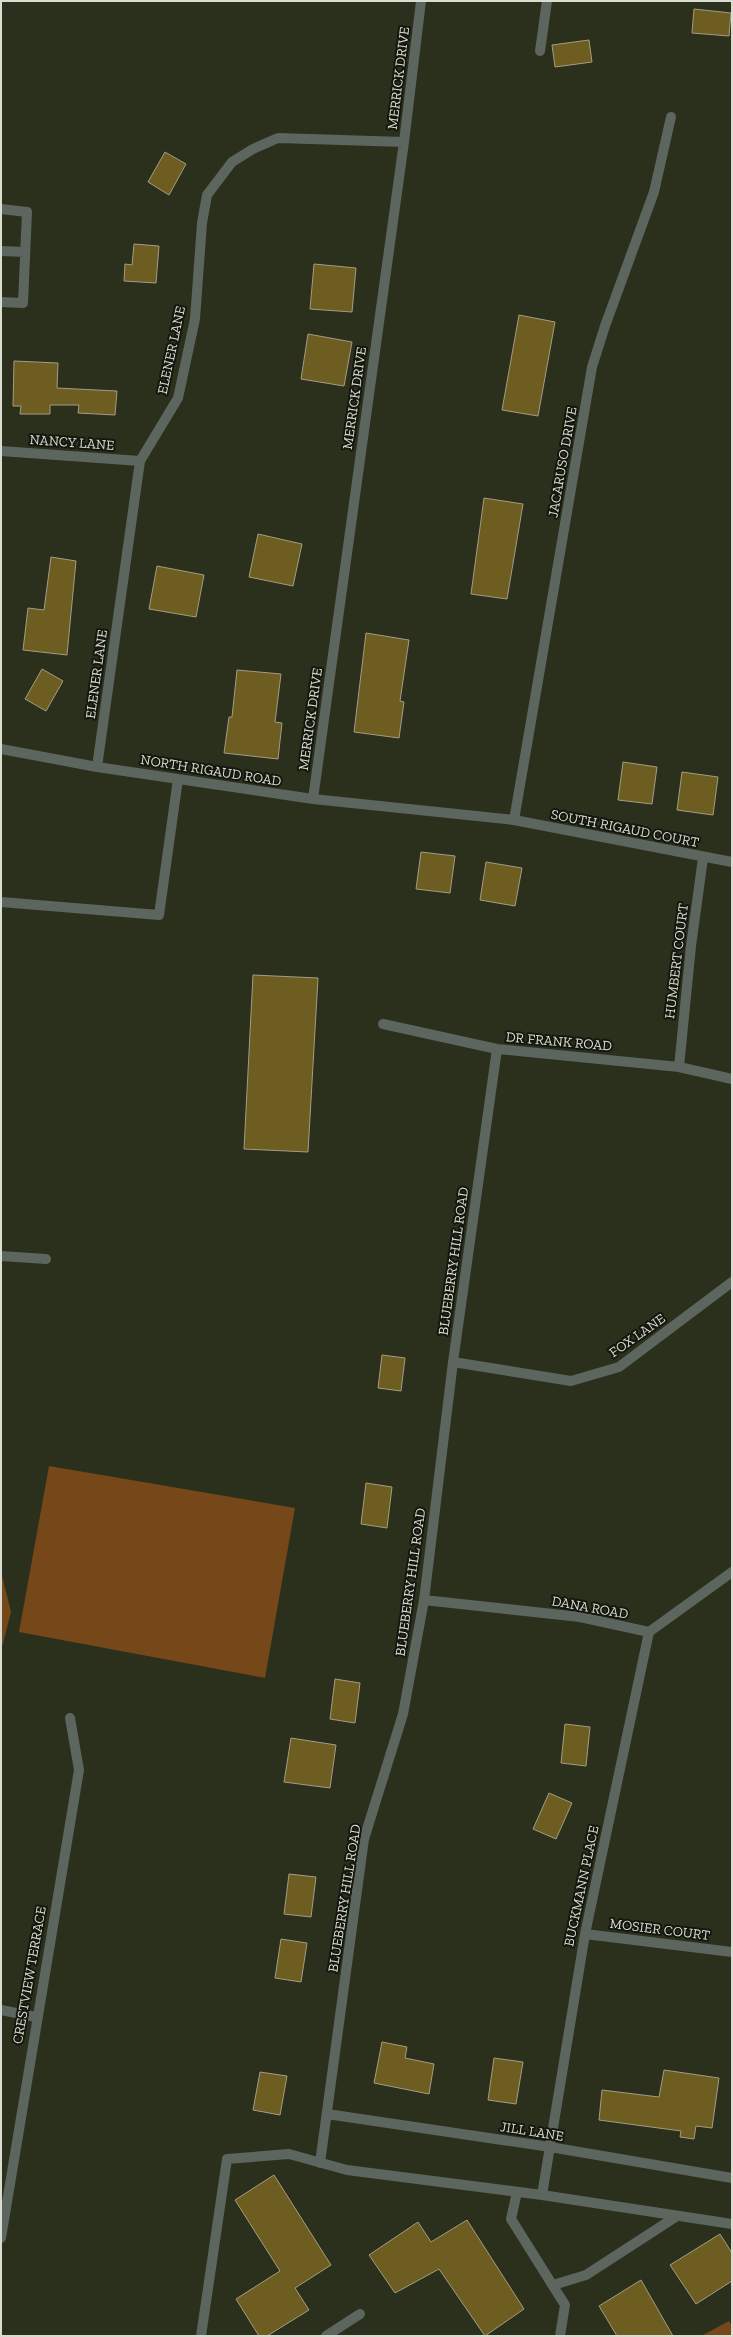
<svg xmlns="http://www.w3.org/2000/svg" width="733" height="2337" viewBox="0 0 733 2337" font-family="'Zilla Slab',serif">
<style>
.green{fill:#754719}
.building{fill:#6e5d21;stroke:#a49c84}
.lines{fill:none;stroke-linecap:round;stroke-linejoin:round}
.minor{stroke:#5c655e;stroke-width:10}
.labels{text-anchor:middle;stroke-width:4;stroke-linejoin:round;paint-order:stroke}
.street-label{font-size:14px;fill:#d9ddd1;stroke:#14170e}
</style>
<rect width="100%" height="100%" fill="#2a301c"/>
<!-- green -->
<path class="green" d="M49,1466L295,1508L265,1678L19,1632Z
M1,1572L11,1612L1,1651Z
M729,2321L732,2326V2336L703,2335Z"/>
<!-- building -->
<path class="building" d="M694,9L731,13L729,36L692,33Z
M589,40L592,62L555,67L552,45Z
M165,152L186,164L169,195L148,182Z
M134,244L159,246L156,283L124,281L125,264L132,265Z
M314,264L356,268L352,312L310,309Z
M519,315L555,322L538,416L502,410Z
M308,334L352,342L344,386L301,379Z
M14,361L58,363L57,388L117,391L115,415L78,413L79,405H50V414H20L21,406H13Z
M484,498L523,504L507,599L471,594Z
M258,534L302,544L293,586L249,577Z
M51,557L76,561L67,655L23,650L28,608L44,610Z
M157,566L204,575L196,617L149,609Z
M366,633L409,640L400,701L404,702L399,738L354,732Z
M42,669L63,681L46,711L25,699Z
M237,670L281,674L275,722L282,723L278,759L224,753L229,717H232Z
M623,762L657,767L652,804L618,800Z
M682,772L718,777L713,815L677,810Z
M421,852L455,856L450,893L416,889Z
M486,862L522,868L515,906L480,900Z
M253,975L318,978L308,1152L244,1149Z
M382,1355L405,1358L401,1391L378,1388Z
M366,1483L392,1487L387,1528L361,1524Z
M335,1679L360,1683L355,1723L330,1719Z
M565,1724L590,1727L586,1766L561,1763Z
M291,1738L336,1745L330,1788L284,1782Z
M549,1793L572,1803L556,1839L533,1829Z
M289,1874L316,1877L311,1917L284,1914Z
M281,1939L307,1943L301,1982L275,1978Z
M382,2042L407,2047L405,2058L434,2064L429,2094L374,2083Z
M494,2058L523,2062L516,2104L488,2100Z
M664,2070L719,2078L712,2128L696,2126L694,2139L680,2137L681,2131L599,2120L602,2090L659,2097Z
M260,2072L287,2076L280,2115L253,2110Z
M274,2175L331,2265L295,2288L309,2310L267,2336H259L236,2299L280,2271L235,2200Z
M467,2220L524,2309L485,2336L439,2269L395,2293L369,2255L418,2222L431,2242Z
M720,2234L732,2253V2281L696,2304L670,2265Z
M641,2280L673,2336H617L599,2306Z"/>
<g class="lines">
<!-- minor -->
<path class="minor" d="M540,51L547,1
M1,209L27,212L23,303L1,302
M1,251L25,252
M1,451L140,461
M1,749L97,767L313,799L514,820L732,862
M97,767L140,461L178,398L195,319L202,223L207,195L232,162L253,149L278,138L404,142
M313,799L404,142L421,1
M514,820L592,367L605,326L654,192L671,117
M1,902L159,915L178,779
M383,1024L497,1049L679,1067L732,1079
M679,1067L691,946L703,858
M1,1256L46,1259
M453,1362L571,1381L619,1367L732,1282
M424,1600L580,1617L649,1632L732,1572
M585,1934L732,1952
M1,2010L36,2017
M327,2114L550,2147L732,2178
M320,2163L364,1839L403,1714L424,1600L453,1362L497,1049
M517,2192L511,2219L565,2305L560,2336
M542,2195L585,1934L649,1632
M1,2238L79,1770L70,1718
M553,2285L586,2275L677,2216
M201,2336L227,2159L289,2154L347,2170L542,2195L732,2224
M326,2336L360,2314"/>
</g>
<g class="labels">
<!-- street labels -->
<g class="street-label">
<text transform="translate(398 78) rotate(-83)" y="5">MERRICK DRIVE</text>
<text transform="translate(171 350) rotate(-78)" y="5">ELENER LANE</text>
<text transform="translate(354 398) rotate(-82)" y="5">MERRICK DRIVE</text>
<text transform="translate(72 442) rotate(4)" y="5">NANCY LANE</text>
<text transform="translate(562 462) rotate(-80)" y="5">JACARUSO DRIVE</text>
<text transform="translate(96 674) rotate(-82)" y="5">ELENER LANE</text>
<text transform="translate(310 719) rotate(-82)" y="5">MERRICK DRIVE</text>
<text transform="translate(211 770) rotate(9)" y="5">NORTH RIGAUD ROAD</text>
<text transform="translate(625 828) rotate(11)" y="5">SOUTH RIGAUD COURT</text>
<text transform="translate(676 961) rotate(-83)" y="5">HUMBERT COURT</text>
<text transform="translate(559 1041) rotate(5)" y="5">DR FRANK ROAD</text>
<text transform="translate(453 1261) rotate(-82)" y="5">BLUEBERRY HILL ROAD</text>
<text transform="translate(637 1335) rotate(-35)" y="5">FOX LANE</text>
<text transform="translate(410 1582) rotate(-82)" y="5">BLUEBERRY HILL ROAD</text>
<text transform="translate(590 1607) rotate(10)" y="5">DANA ROAD</text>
<text transform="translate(581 1886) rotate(-78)" y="5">BUCKMANN PLACE</text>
<text transform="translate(344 1898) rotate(-81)" y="5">BLUEBERRY HILL ROAD</text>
<text transform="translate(660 1929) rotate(7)" y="5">MOSIER COURT</text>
<text transform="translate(29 1975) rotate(-80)" y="5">CRESTVIEW TERRACE</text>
<text transform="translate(532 2131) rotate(9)" y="5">JILL LANE</text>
</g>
</g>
<!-- border -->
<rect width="733" height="2337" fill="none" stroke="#d9ddd1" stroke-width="4"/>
</svg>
